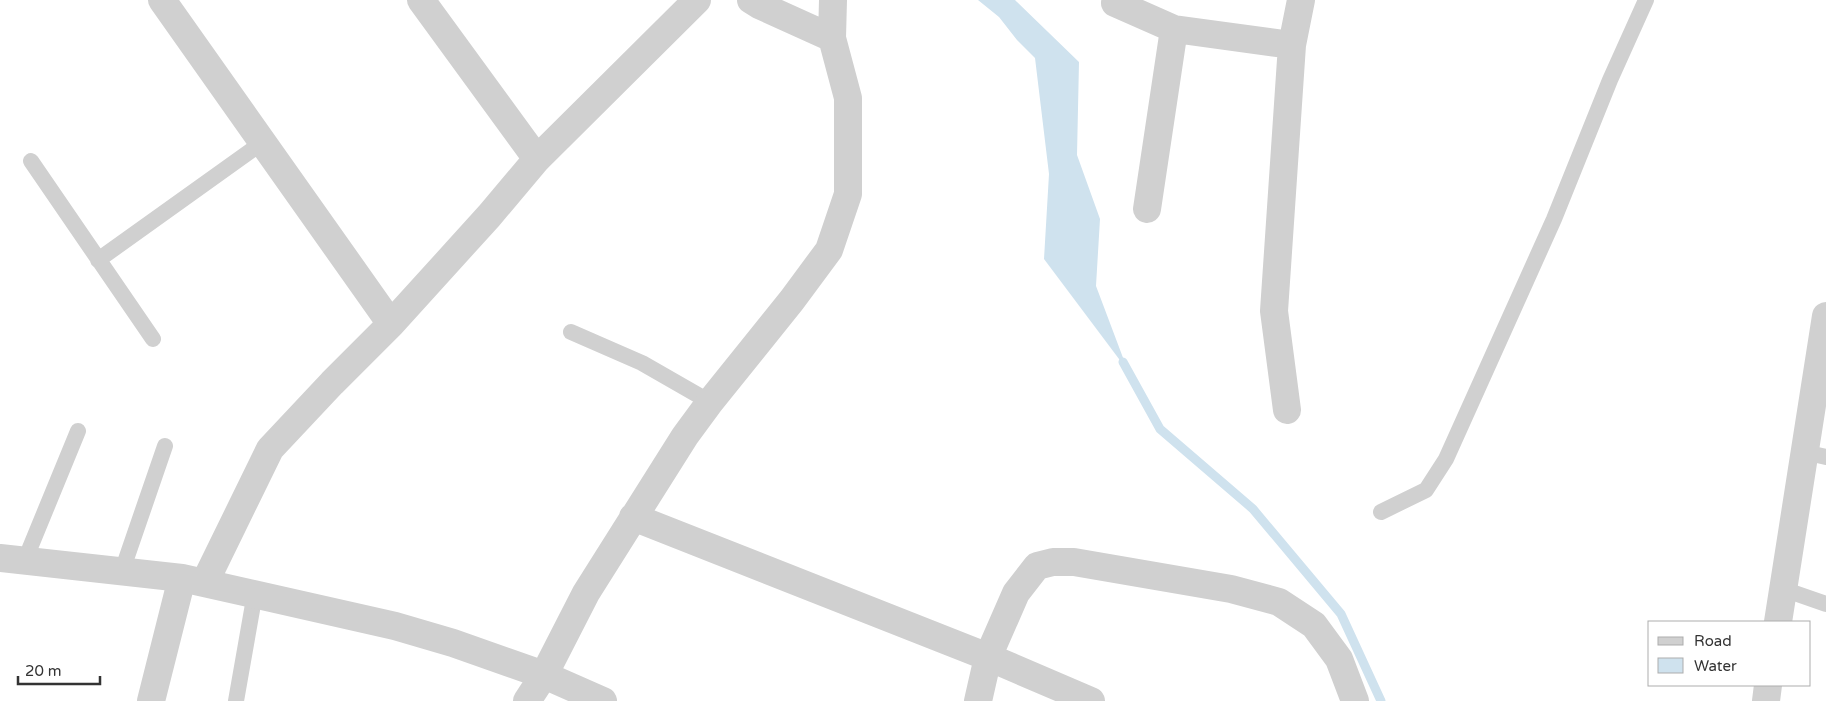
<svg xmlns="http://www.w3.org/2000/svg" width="1826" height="701" viewBox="0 0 1826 701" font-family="'Varela Round',sans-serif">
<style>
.water{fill:#cfe2ee}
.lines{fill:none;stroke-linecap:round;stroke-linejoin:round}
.stream{stroke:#cfe2ee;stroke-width:9}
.service{stroke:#d0d0d0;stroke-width:16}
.minor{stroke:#d0d0d0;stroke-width:28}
</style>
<rect width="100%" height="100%" fill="#fff"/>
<!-- water -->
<path class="water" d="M978,0H1015L1079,62L1077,155L1100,219L1096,286L1128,371L1044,259L1049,174L1035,58L1017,40L999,17Z"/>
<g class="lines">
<!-- stream -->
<path class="stream" d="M1123,362L1160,429L1253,509L1341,614L1381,701"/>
<!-- service -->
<path class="service" d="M31,161L153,339
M98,260L263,142
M571,332L642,363L710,402
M1804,452L1826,457
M1381,512L1426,490L1446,459L1554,219L1610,80L1646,0
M25,560L78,431
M122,571L165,446
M1783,589L1826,604
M236,701L255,593"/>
<!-- minor -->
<path class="minor" d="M162,0L391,324
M421,0L537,159
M751,0L759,5L832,38
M1115,3L1174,29L1292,45
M1147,209L1174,29
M1287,410L1274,311L1292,45L1301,0
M633,517L988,657L1091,701
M0,558L182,578L395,626L453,643L544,675L603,701
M205,582L270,449L332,383L391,324L489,216L537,159L697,0
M1778,622L1826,316
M151,701L182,578
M527,701L544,675L586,593L685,436L710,402L792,300L829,250L848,194V98L832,38L833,0
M978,701L988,657L1016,593L1037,566L1053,562H1074L1231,589L1279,602L1314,625L1339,659L1355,701
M1766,701L1768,685"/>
</g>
<!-- legend -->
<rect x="1648" y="621" width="162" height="65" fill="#ffffff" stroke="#adadad"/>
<rect x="1658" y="637" width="25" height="8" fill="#d0d0d0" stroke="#adadad"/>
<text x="1694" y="646" font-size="15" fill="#333333">Road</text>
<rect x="1658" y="658" width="25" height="15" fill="#cfe2ee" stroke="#adadad"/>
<text x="1694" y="671" font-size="15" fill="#333333">Water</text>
<!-- scale -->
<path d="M18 676v8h82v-8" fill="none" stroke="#333333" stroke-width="2.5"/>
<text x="25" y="676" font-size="15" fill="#333333" stroke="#ffffff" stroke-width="4" paint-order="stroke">20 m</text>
</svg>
